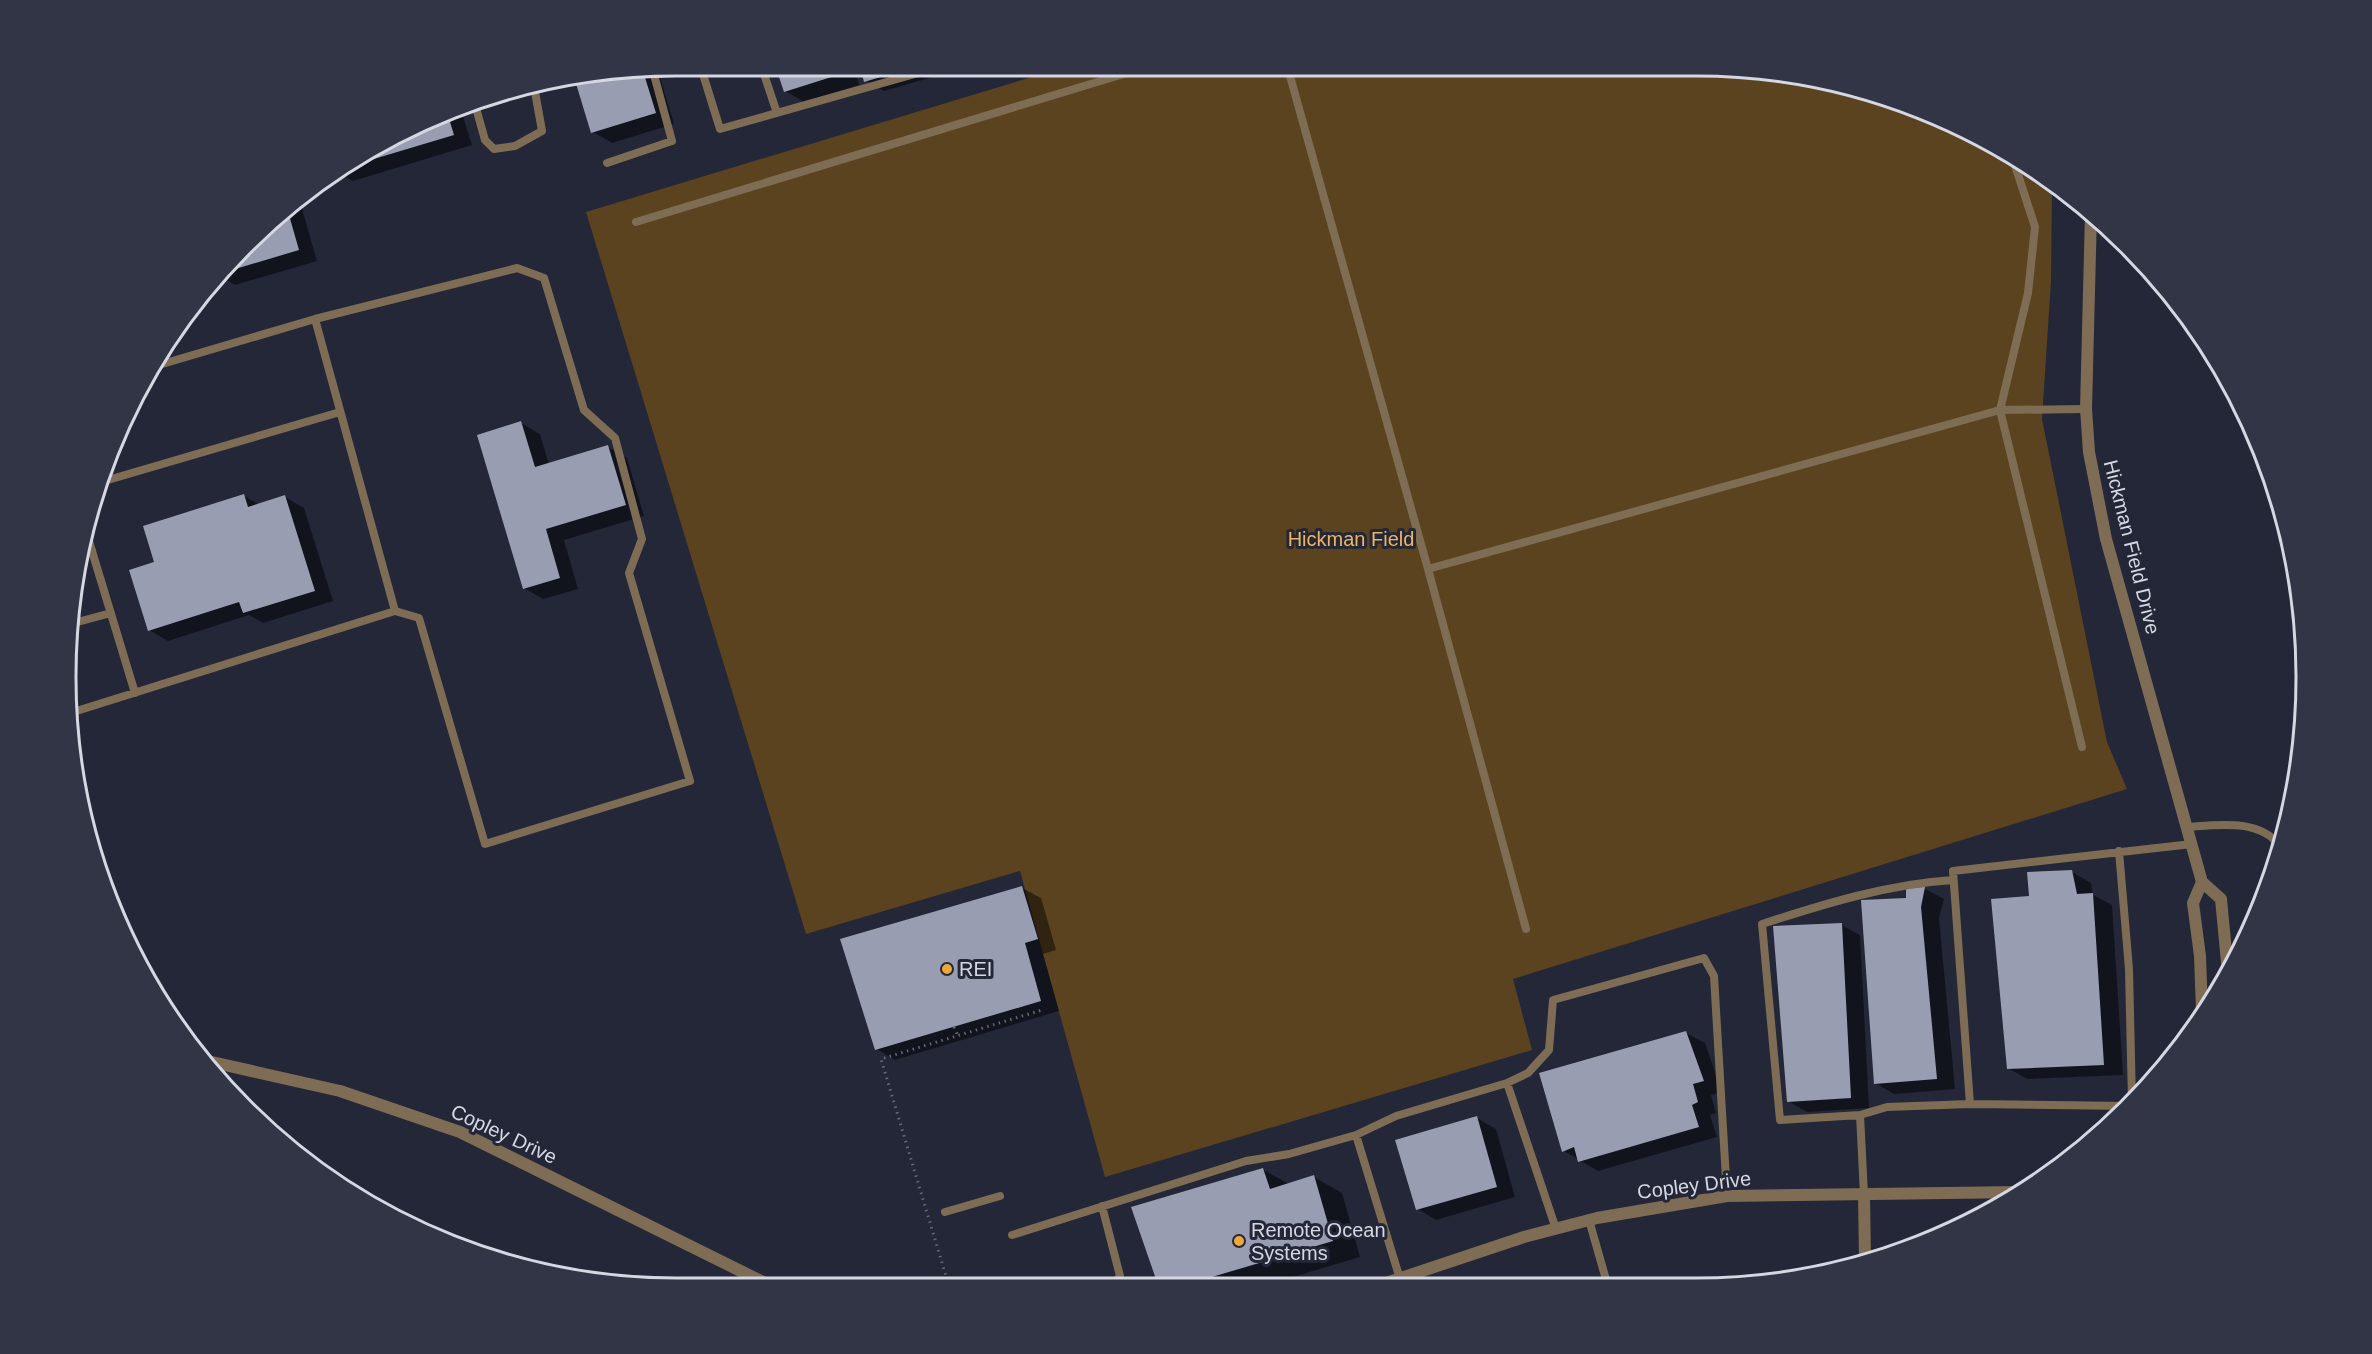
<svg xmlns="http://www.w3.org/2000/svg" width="2372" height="1354" viewBox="0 0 2372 1354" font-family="Arial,sans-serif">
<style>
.green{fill:#5b431f}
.shadow{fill:#0007}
.building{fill:#989db2}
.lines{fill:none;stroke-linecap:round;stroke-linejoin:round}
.path{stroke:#646876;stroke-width:3;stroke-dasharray:1.5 4.5;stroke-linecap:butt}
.service{stroke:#7e6d54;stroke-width:8}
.minor{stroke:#7e6d54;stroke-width:12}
.tertiary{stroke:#7e6d54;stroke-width:12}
.poi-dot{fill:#eca93b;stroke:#232737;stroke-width:2}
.labels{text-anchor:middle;stroke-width:6;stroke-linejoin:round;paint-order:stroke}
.park-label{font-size:20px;fill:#efb55e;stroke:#232737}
.street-label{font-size:20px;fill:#d5d8e3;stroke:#232737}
.poi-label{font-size:20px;fill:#d5d8e3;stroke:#232737;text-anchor:start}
.rim{fill:none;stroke:#d5d8e3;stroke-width:3}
</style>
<rect width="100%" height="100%" fill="#232737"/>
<!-- green -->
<path class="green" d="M1735,67L1853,87L2001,148L2052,185L2051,281L2042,419L2107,742L2127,789L1513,979L1532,1050L1105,1177L1020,871L806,934L586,212L1055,70Z"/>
<!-- shadow -->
<path class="shadow" d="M855,70L859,85L804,102L785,91L779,71Z
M863,70H957L884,91L865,80Z
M597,71H658L674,124L612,143L593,132L576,76Z
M460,107L472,145L353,181L337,172L406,129Z
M299,198L317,261L235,285L220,276L245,245Z
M521,423L540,434L549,465L608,447L627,458L644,516L564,540L578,589L543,599L524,588Z
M244,496L260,505L285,497L304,508L333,601L263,623L249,615L168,641L149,630L156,563Z
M2072,872L2091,883L2093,895L2112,905L2123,1075L2027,1079L2008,1068Z
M1022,888L1041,898L1056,950L1043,954L1059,1011L895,1060L877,1049Z
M1907,889H1925L1944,899L1939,918L1955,1089L1894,1094L1875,1083L1908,900Z
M1841,925L1860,935L1869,1108L1807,1112L1788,1101Z
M1686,1033L1705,1043L1722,1092L1711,1095L1716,1113L1710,1115L1717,1137L1598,1171L1564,1151Z
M1477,1118L1496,1129L1515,1197L1436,1220L1418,1209Z
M1262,1169L1289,1184L1314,1177L1342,1193L1360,1257L1266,1285H1159Z"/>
<!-- building -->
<path class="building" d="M840,70L841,74L784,92L777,71Z
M861,70H901V71L864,82Z
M597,71H643L656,113L591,133L574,77Z
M447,112L454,135L347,167L406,129Z
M287,208L299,250L222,273L245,245Z
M521,421L535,467L608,445L626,505L546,529L560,578L523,589L477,435Z
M244,494L248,507L285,495L315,591L243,613L239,602L148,631L129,570L154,562L143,526Z
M2072,870L2077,894L2093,893L2104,1065L2007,1069L1991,899L2029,896L2027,872Z
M1022,886L1038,939L1025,943L1041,1001L875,1050L840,939Z
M1925,887L1921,907L1937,1079L1874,1084L1861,900L1906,898V888Z
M1842,923L1851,1098L1787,1102L1773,926Z
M1686,1031L1704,1081L1693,1084L1698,1102L1692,1105L1699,1127L1578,1162L1574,1147L1562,1152L1539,1073Z
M1477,1116L1497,1187L1416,1210L1395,1140Z
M1263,1168L1270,1189L1314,1175L1333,1241L1185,1285H1158L1131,1207Z"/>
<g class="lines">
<!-- path -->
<path class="path" d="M954,1027L958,1036
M949,1286L881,1059L1042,1010"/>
<!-- service -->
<path class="service" d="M1288,69L1428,569L2000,410L2086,409
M702,71L720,129L929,70
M763,71L777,113
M474,101L485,140L494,149L515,146L542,131L534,86
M2012,156L2035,227L2028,293L2000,410L2082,747
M607,163L672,141L653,71
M636,222L1140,69
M152,367L315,319L517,268L544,278L584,410L615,438L642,539L629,573L690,781L485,844L419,618L395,611
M101,482L340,412
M85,528L135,693
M80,553L92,550
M1428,569L1526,929
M70,624L111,613
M67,714L395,611L315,319
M2187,827C2217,825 2259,818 2280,846
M2119,851L2129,969L2132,1102
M1507,1083L1556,1229
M2129,1106L1970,1104L1953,871L2192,844
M1860,1115L1780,1120L1762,924C1824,904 1888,884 1953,880
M1356,1135L1400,1279
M1864,1194L1860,1115L1887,1107L1970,1104
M1102,1206L1120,1276L1114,1283L1106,1285
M945,1212L1000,1196
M1589,1220L1607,1283
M1012,1235L1246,1161L1289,1154L1356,1135L1396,1116L1507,1083L1528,1073L1549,1050L1553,1000L1704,958L1714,976L1727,1196
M1749,1283L1780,1281"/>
<!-- minor -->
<path class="minor" d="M1864,1194L1865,1262"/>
<!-- tertiary -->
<path class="tertiary" d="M2091,213L2086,409L2089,452L2106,539L2202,882L2221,899L2228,973
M2202,1012L2200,956L2193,903L2202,882
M203,1060L340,1091L460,1132L771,1286
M1383,1284L1524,1237L1597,1218L1727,1196L2020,1192"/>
</g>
<!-- markers -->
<g class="poi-dot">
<circle cx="947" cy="969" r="6"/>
<circle cx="1239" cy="1241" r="6"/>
</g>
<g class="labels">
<!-- park labels -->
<g class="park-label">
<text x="1351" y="546">Hickman Field</text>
</g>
<!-- street labels -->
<g class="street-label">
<text transform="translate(2132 547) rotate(76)" y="7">Hickman Field Drive</text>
<text transform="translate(504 1134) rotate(25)" y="7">Copley Drive</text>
<text transform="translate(1694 1185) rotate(-7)" y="7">Copley Drive</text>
</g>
<!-- poi labels -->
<g class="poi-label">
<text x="959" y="976">REI</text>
<text x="1251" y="1237">Remote Ocean<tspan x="1251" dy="23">Systems</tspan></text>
</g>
</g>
<!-- crop -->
<path d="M0 0H2372V1354H0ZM676 76H1696A600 600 0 0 1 2296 676V678A600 600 0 0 1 1696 1278H676A600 600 0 0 1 76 678V676A600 600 0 0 1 676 76Z" fill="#313545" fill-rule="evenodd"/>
<path class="rim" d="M676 76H1696A600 600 0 0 1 2296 676V678A600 600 0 0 1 1696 1278H676A600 600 0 0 1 76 678V676A600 600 0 0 1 676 76Z"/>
</svg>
